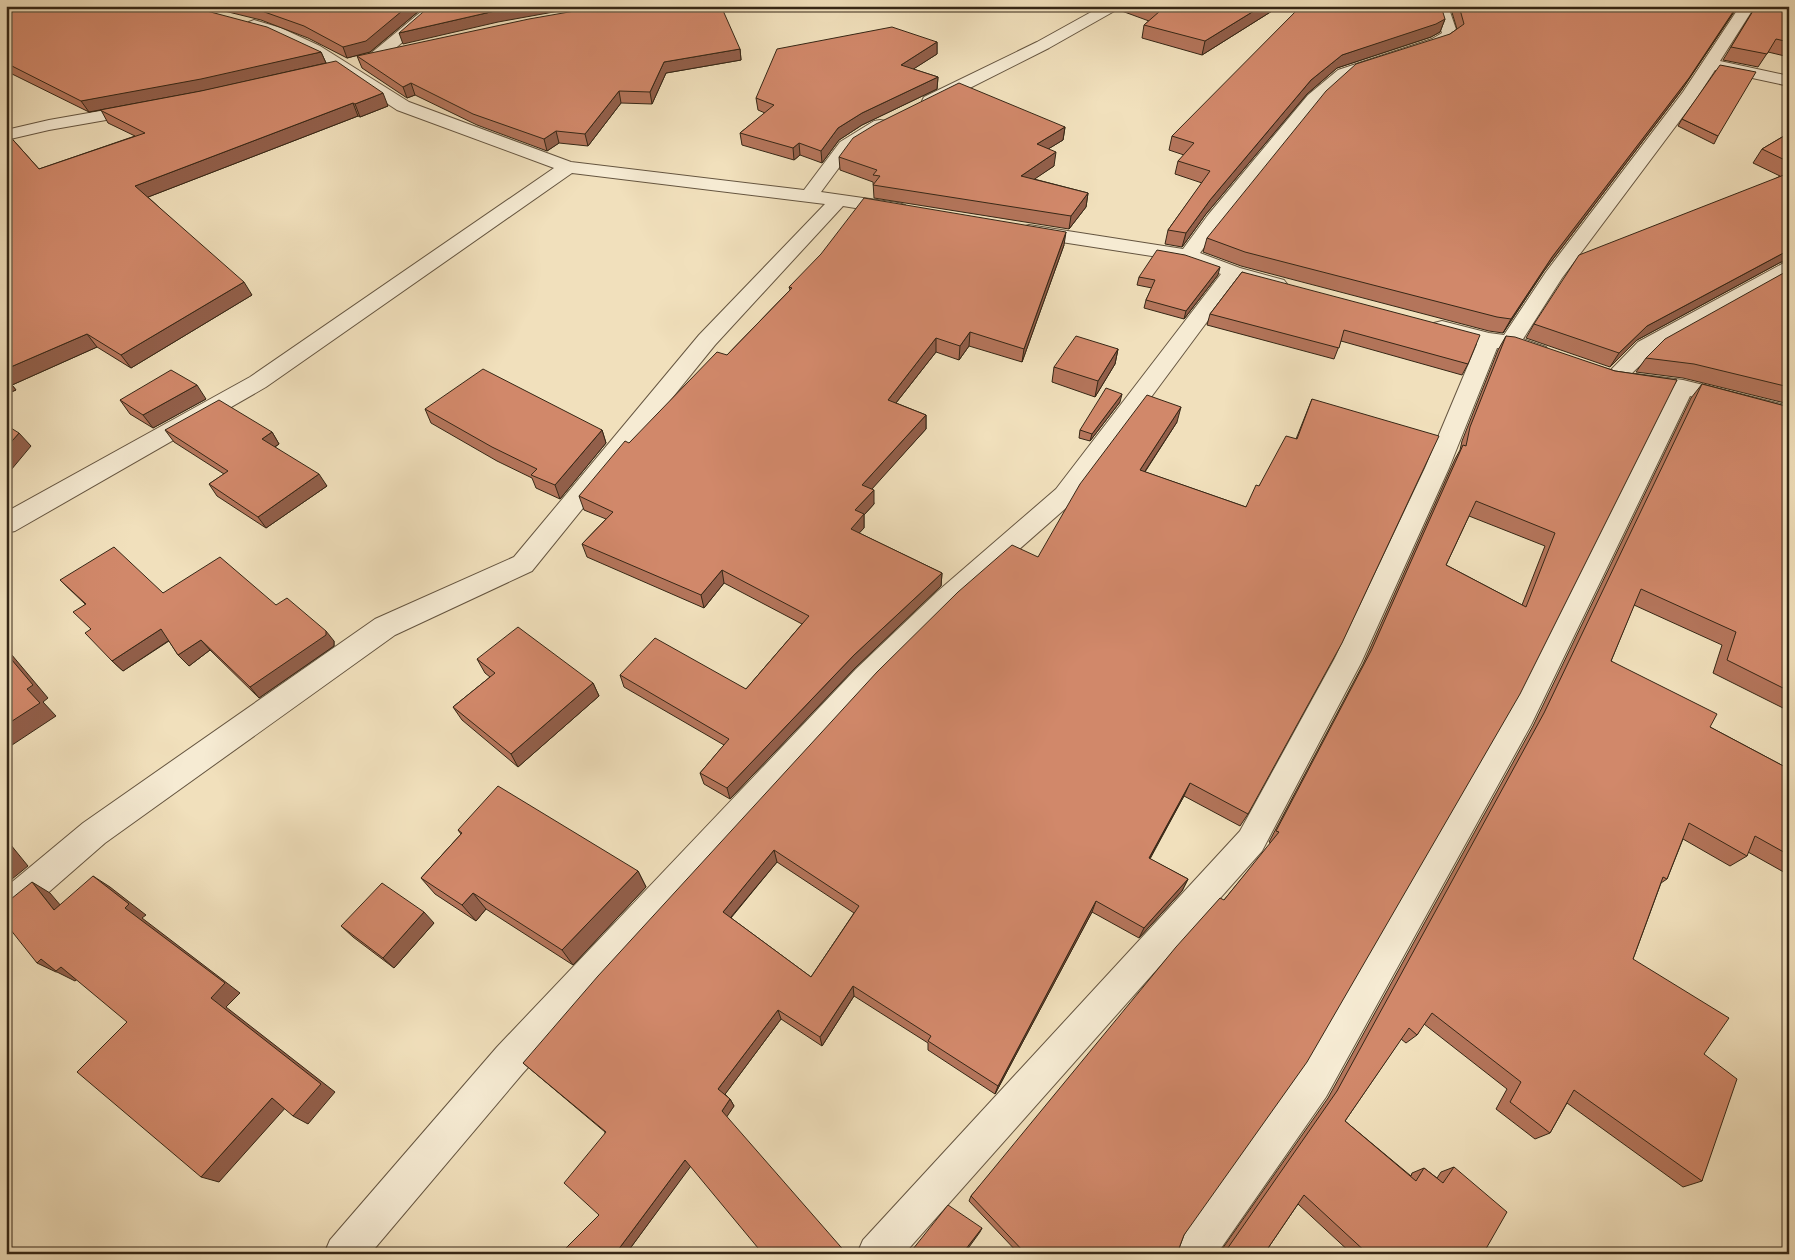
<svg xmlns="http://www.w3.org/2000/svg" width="1795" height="1260" viewBox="0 0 1795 1260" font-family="'IM FELL Great Primer',serif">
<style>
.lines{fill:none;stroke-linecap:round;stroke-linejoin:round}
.street-casing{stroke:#655540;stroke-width:2}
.street{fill:#f6ebd3;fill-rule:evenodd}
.wall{fill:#b4755b;stroke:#362716;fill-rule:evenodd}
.shaded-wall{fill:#925f4a;stroke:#362716}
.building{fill:#d1886a;stroke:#362716;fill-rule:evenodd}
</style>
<rect width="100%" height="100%" fill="#f1e0bc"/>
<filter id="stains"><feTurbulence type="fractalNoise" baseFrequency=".004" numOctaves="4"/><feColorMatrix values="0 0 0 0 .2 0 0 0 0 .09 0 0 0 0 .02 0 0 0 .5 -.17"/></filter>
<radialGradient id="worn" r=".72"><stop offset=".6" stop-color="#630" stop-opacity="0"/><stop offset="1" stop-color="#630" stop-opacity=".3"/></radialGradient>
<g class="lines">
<defs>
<path id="street" d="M428,6H444L382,60H370L368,57L370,54Z
M1102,6H1120L1118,9L1049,48L936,105H924L922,101L924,97L1037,42Z
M1433,6H1448L1458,35L1444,45L1350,76L1320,103L1222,223L1200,253L1240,268L1284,280L1287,284L1284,288L1277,290L1238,280L1074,501L956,605L876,685L523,1073L370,1254H324L330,1240L497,1047L856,669L938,591L1056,489L1221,274L1184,261L1029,237L1022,235L1019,231L1022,227L1029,225L1183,249L1208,215L1308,95L1338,70L1432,39L1442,33Z
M1740,6H1755L1720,61L1789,76V86L1715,70L1696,99L1562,278L1523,339L1546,347L1549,352L1546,357C1530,361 1513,349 1497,348L1449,468L1361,663L1262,851L904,1254H857L863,1240L1240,831L1335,658L1425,468L1477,344L1434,333L1431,328L1434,323L1442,321L1489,333L1504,335L1546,272L1683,92Z
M254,20L281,28L320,46L409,102L571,162L804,190L840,142L874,121L880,120L886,121L889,125L886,129L852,150L821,192L898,203L905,205L908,209L905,213L898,215L843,206L715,345L532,571L395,635L105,843L18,919L6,924V887L83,823L375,619L514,557L699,335L825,204L572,173L266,387L15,531L6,533V512L250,377L554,168L397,110L309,52L270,35L249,28L246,25L249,22Z
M140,104L146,105L149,109L146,113L49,130L6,140V130L49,120Z
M1789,262V276L1654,352L1630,375L1636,374L1683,380L1789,406V422L1690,396L1531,725L1326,1097L1217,1254H1173L1179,1240L1300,1071L1511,707L1669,393L1628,386L1626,379C1620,385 1614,385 1606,383L1603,378L1638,342L1782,264Z"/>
</defs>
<!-- street casing -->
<use href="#street" class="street-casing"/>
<!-- street -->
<use href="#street" class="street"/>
</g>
<!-- wall -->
<path class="wall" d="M6,6L321,52L326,63L388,106L360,117L358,116L148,197L252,295L131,368L97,347L12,385L16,390L6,394V132L39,169L135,136L108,123L101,110L89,112L6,71Z
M189,6H425L370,52L347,58L308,38L261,20L212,8Z
M1120,6H1280L1202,55L1142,38L1144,25L1149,21L1119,10Z
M1450,6H1738L1681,91L1544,271L1503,333L1489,331L1241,266L1203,252L1207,238L1450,34L1457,29Z
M1756,6H1789V57L1768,52L1758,67L1723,60Z
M1445,19L1440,32L1431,37L1337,68L1307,94L1206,214L1182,247L1165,244L1168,230L1202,183L1175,174L1178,161L1184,155L1169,150L1172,136Z
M937,42V54L913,69L938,77L937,89L862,125L839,140L822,163L800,155L794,160L742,145L740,133L765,113L758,110L756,98Z
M740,49L741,60L666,73L652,104L621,103L588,146L559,143L547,151L477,125L415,95L407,98L362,68L357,56Z
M1682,119L1718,136L1714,144L1678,126Z
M1065,127L1063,140L1048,149L1054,166L1034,179L1088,193L1086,207L1069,229L874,198L873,182L840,170L839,157Z
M1789,133V261L1781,262L1637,340L1610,367L1526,338L1534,324L1780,176L1753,163L1762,149Z
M1064,245L1022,362L969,346L959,360L936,352L896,403L926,415V429L871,489L874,504L864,515V528L859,533L942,573L941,586L855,668L730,799L704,784L700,773L724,745L624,687L620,675L746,689L802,624L724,583L704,608L587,557L582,544L606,519L584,510L579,496L629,443L727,355L790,290L789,287Z
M1789,270V404L1683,378L1636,372L1646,358Z
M1242,272L1468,364L1462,375L1341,341L1334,359L1207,325L1210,314Z
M1218,275L1184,319L1144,308L1146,300L1152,288L1137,285L1139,277Z
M1506,336L1615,371L1677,380L1184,1235L1178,1251L1220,1252L1328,1098L1533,726L1691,398L1702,384L1789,407V711L1713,673L1722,645L1634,605L1611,661L1710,727L1789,769V875L1748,852L1747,856L1730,866L1683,839L1667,879L1661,883L1633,959L1704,1054L1702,1181L1683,1187L1567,1103L1550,1133L1535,1139L1496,1109L1507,1089L1424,1024L1417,1035L1406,1043L1401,1039L1345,1121L1411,1176L1412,1173L1424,1168L1437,1178L1441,1172L1454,1167L1483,1254H1352L1298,1204L1264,1254H1019L969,1201L971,1196L1224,900L1271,843L1269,842L1363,664L1455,459L1460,450L1462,441L1498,350ZM1469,516L1545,546L1522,605L1446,565Z
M1118,349L1115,364L1095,397L1052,382L1054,367Z
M206,399L153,428L130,414L120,400Z
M1312,399L1248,814L1240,826L1184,796L1150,859L1188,879L1182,891L1139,938L1092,912L995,1094L928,1050V1043L854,996L822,1046L781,1019L725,1094L730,1099L734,1106L626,1254H560L599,1215L605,1132L523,1063L1038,557L1177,422L1145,472L1246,507L1259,486L1296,439ZM777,862L854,913L811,977L731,918Z
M1120,402L1090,441L1079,438L1080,430Z
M425,409L602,430L606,443L560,499L536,488L532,478L497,461L431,423Z
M165,430L272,432L279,444L275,447L327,486L266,528L217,496L209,484L224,474L174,442Z
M60,580L163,593L276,605L334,641V646L259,698L210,650L189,666L178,655L169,641L123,671L112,661L91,629L85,604Z
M477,659L593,683L599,696L518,767L462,720L453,707L490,677L485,673Z
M458,830L638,871L646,887L573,965L486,909L476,921L435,894L421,878L461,834Z
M434,923L394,968L353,937L341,926Z"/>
<!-- shaded-wall -->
<path class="shaded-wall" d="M408,6H425L370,52L347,58L343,47Z
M520,6H587L576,8L498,22L403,44L399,33L495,11Z
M1262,6H1280L1202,55L1205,41Z
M1737,6H1738L1681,91L1544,271L1503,333L1511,319L1552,257Z
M1445,19L1440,32L1431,37L1337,68L1307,94L1206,214L1182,247L1186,233L1210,200L1311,80L1342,55Z
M937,42V54L901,77V65Z
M740,49L741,60L666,73L652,104L650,92L664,62Z
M321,52L326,63L207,90L89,112L81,101Z
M938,77L937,89L862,125L839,140L822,163L821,151L838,128L862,113Z
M411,83L415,95L407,98L403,87Z
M619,91L621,103L588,146L585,134Z
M383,93L388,106L360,117L355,104Z
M353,103L358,116L143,199L135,186Z
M1065,127L1063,140L1035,157L1037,144Z
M556,131L559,143L547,151L544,139Z
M799,143L800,155L794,160L793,148Z
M1056,152L1054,166L1020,189L1021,176Z
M1088,193L1086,207L1069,229L1071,216Z
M1066,232L1064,245L1022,362L1024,349Z
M1789,250V261L1781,262L1637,340L1610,367L1619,353L1647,326Z
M1220,267L1218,275L1184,319L1186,311Z
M244,282L252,295L131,368L121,355Z
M970,332L969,346L959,360L960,346Z
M87,334L97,347L12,385L16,390L6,394V369Z
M936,338V352L888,413V400Z
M1118,349L1115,364L1095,397L1098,381Z
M197,385L206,399L153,428L143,415Z
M1122,394L1120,402L1090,441L1092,434Z
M1181,407L1177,422L1136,485L1140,470Z
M926,415V429L863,499L862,485Z
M602,430L606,443L560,499L555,485Z
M272,432L279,444L270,450L262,439Z
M19,433L31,446L6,476V448Z
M319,474L327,486L266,528L258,517Z
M874,490V504L864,515V528L851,542V529L855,510Z
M722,570L724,583L704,608L701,595Z
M942,573L941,586L855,668L730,799L727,788L854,655Z
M161,629L171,639L123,671L112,661Z
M326,631L334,641V646L259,698L250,687Z
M201,640L210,650L189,666L178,655Z
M6,648L48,698L43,702L56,716L6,749Z
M593,683L599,696L518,767L511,754Z
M1190,783L1184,796L1143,870L1149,858Z
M6,839L28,866L6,884Z
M774,850L777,862L726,923L723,912Z
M638,871L646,887L573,965L562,950Z
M93,876L110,887L146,915L142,918L240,993L226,1007L335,1092L308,1124L293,1116L211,998L125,908Z
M1188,879L1182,891L1139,938L1144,928Z
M32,882L50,893L73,920L54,910Z
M473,893L486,909L476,921L462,905Z
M1096,901L1092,912L995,1094L998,1086Z
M424,912L434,923L394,968L383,958Z
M41,959L61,967L80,977L75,981L57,972H56L37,963Z
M853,986L854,996L822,1046L820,1037Z
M778,1010L781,1019L723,1097L718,1089Z
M272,1098L287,1106L219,1182L201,1177Z
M730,1099L734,1106L726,1118L722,1111Z
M685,1160L691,1166L626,1254H615Z
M982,1228L980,1232L964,1254H962Z"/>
<!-- building -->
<path class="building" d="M6,6H188L267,27L321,52L201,79L81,101L6,63Z
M244,6H408L366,41L343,47L304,26L256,9Z
M430,6H520L495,11L399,33Z
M603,6H721L740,49L664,62L650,92L619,91L585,134L556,131L544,139L473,114L411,83L403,87L357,56L529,19Z
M1147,6H1262L1205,41L1144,25L1160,11Z
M1301,6H1441L1445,19L1436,24L1342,55L1311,80L1210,200L1186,233L1168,230L1210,171L1178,161L1194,143L1172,136Z
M1459,6H1737L1689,78L1552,257L1511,319L1497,317L1245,252L1207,238L1326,91L1356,64L1450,34L1464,24Z
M1756,6H1789V42L1776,39L1767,54L1731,47Z
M892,27L937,42L901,65L938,77L862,113L838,128L821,151L799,143L793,148L740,133L774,105L756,98L777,49Z
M336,61L383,93L355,104L353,103L135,186L244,282L121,355L87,334L6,369V132L39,169L145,133L100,110L201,91Z
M1720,65L1756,72L1718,136L1682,119Z
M959,83L1065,127L1037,144L1056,152L1021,176L1088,193L1071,216L873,185L880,176L873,175L877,170L839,157L853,138L876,124Z
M1789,133V162L1762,149Z
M1789,173V250L1647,326L1619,353L1534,324L1579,255Z
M864,198L1066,232L1024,349L970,332L960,346L936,338L888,400L926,415L862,485L874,490L855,510L864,514L851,529L942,573L854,655L727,788L700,773L729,739L620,675L655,638L746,689L809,616L722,570L701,595L582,544L613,512L579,496L625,441L629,443L717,352L727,355L792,288L789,287L821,254Z
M1157,250L1185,255L1220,267L1186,311L1146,300L1155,280L1139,277Z
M1789,270V387L1694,364L1646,358L1665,339Z
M1242,272L1480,335L1468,364L1344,330L1339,348L1210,314Z
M1076,336L1118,349L1098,381L1054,367Z
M1506,336L1515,337L1615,371L1677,380L1520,694L1307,1062L1184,1235L1178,1251L1225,1252L1337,1091L1544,713L1702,384L1789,407V691L1727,660L1736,632L1641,589L1611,661L1717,714L1710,727L1789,769V855L1755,836L1747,856L1689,823L1667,879L1663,877L1633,959L1729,1018L1704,1054L1737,1079L1702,1181L1574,1090L1550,1133L1510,1102L1521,1082L1432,1013L1417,1035L1409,1028L1345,1121L1416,1181L1424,1168L1443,1183L1454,1167L1507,1212L1483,1254H1368L1304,1195L1264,1254H1026L971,1196L1176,947L1220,898L1224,900L1279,832L1276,831L1371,651L1463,445L1466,446L1470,427ZM1476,501L1555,533L1526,607L1446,565Z
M483,369L602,430L555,485L531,475L537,469L492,447L425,409Z
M171,370L197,385L143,415L120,400Z
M1106,388L1122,394L1092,434L1080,430Z
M1147,395L1181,407L1140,470L1246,507L1256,485L1259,486L1286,436L1297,439L1312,399L1439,436L1342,643L1248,814L1190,783L1149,858L1188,879L1144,928L1096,901L998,1086L928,1041L931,1036L853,986L820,1037L778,1010L718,1089L730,1099L722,1111L847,1254H763L685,1160L615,1254H560L599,1215L564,1183L606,1132L523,1063L598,976L877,672L958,592L1012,545L1038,557L1080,484ZM774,850L859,906L811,977L723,912Z
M219,400L272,432L262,439L319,474L258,517L209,484L228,471L165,430Z
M6,425L19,433L6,448Z
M114,547L163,593L220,557L276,605L287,598L326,631V635L250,687L201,640L178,655L161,629L112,661L85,633L91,629L73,612L86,604L60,580Z
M518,627L593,683L511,754L453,707L495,673L477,659Z
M6,653L33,685L27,689L40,703L6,725Z
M498,786L638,871L562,950L473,893L462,905L421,878L462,833L458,830Z
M6,850L10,855L6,858Z
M93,876L129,904L125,908L225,983L211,998L321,1084L293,1116L272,1098L201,1177L77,1072L127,1022L61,967L56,971L41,959L37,963L6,924V903L32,882L54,910Z
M382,883L424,912L383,958L341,926Z
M948,1205L982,1228L962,1254H909Z"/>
<!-- margin -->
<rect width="1795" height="1260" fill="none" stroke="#f1e0bc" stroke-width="25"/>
<rect x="8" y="8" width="1780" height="1245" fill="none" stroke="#362716" stroke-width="2.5"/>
<rect x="12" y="12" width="1770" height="1235" fill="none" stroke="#362716"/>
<rect width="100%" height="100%" filter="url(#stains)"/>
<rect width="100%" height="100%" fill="url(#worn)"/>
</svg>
